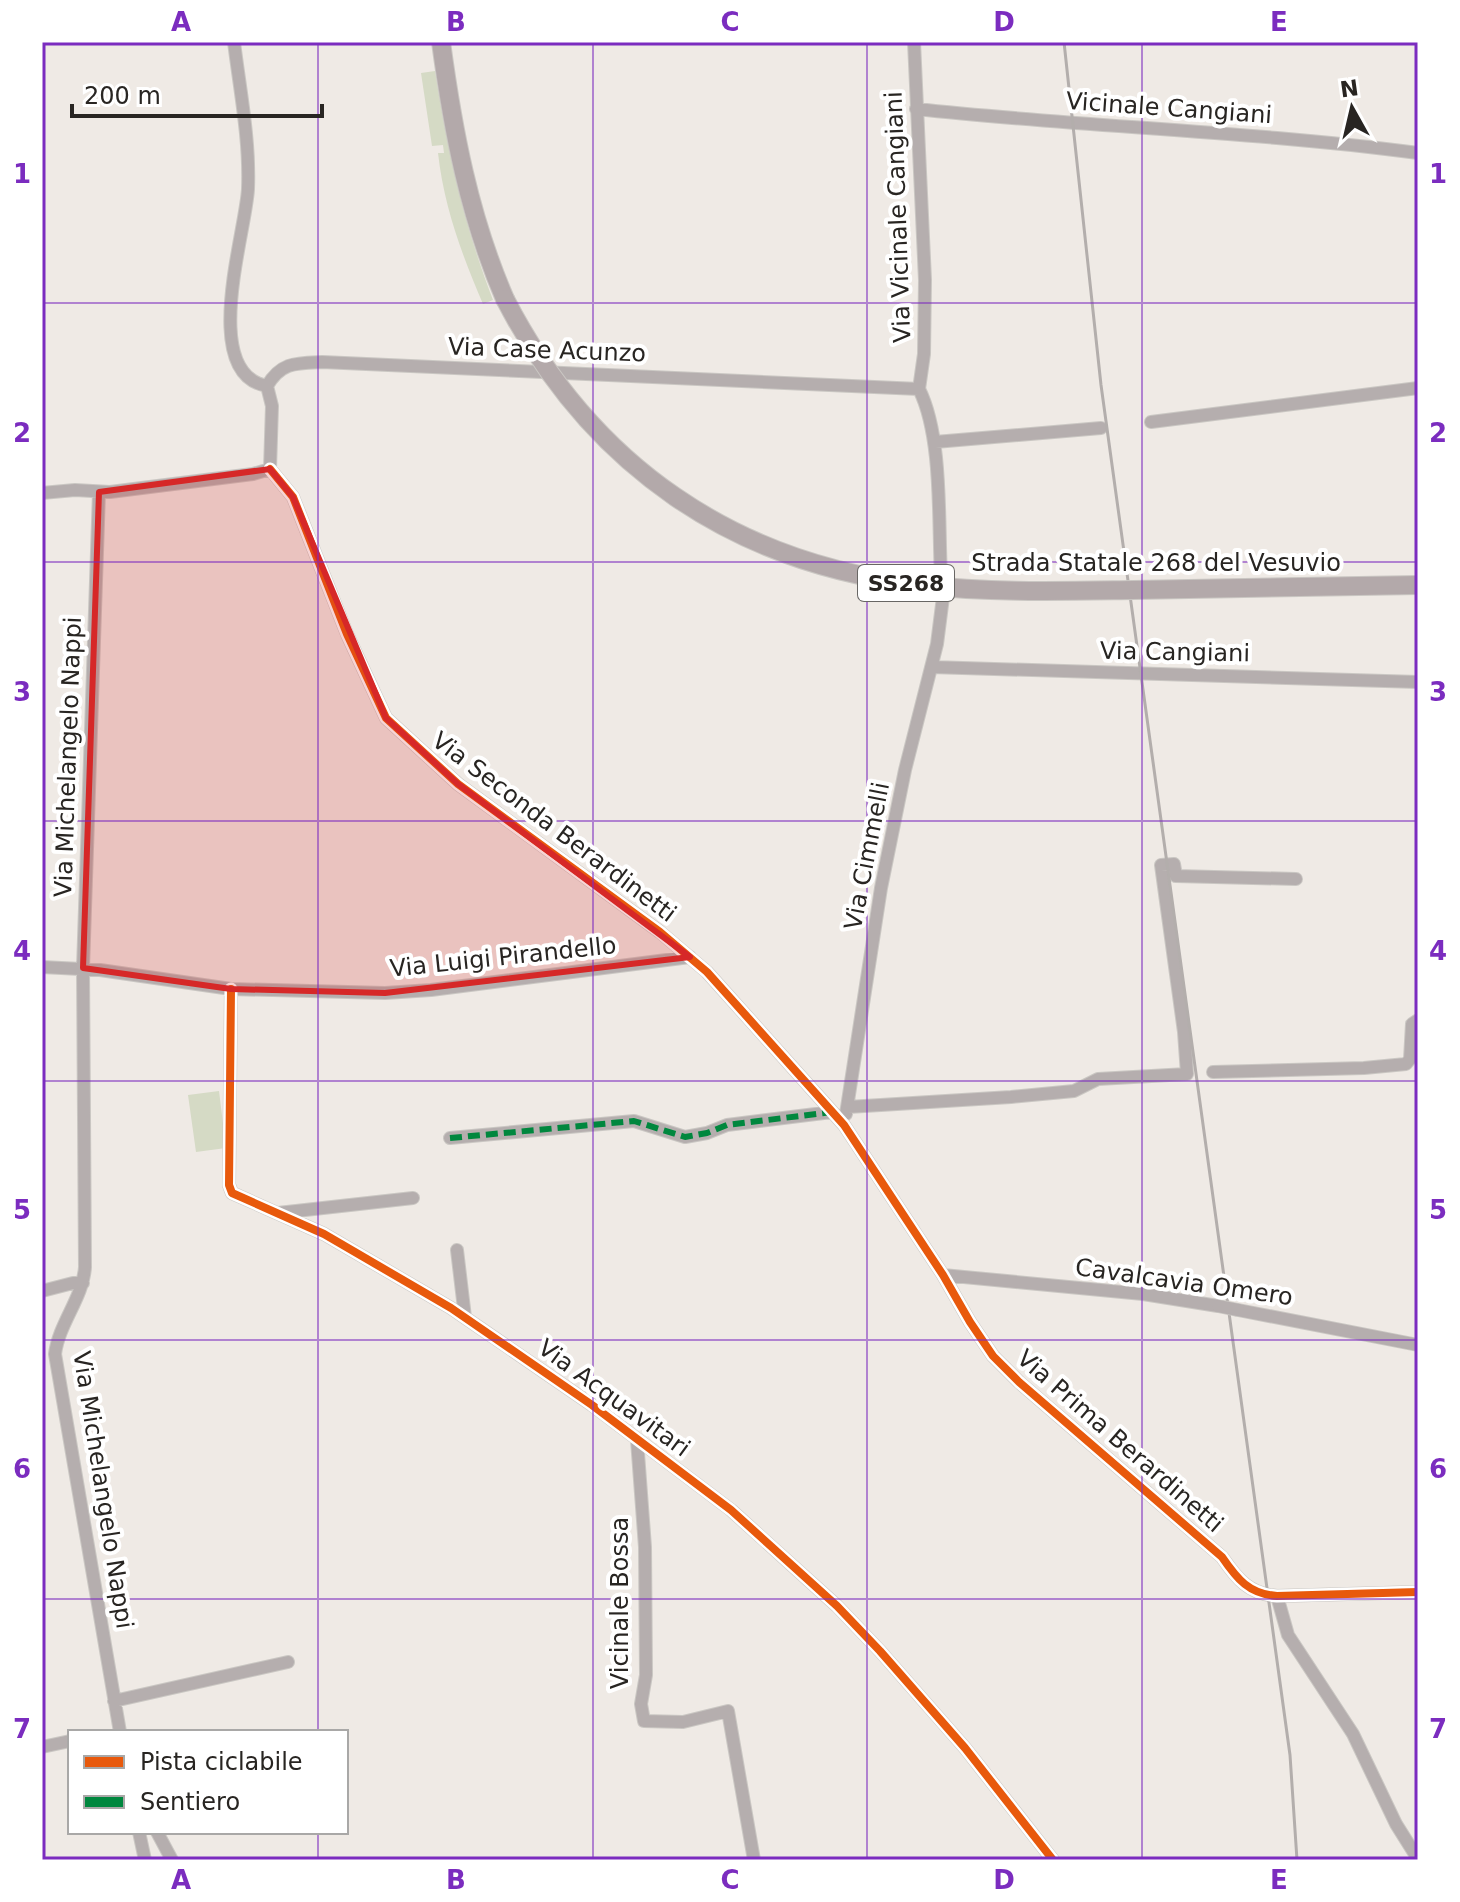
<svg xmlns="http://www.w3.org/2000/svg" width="1460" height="1902" viewBox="0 0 1460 1902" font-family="'DejaVu Sans',sans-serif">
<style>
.green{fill:#d5dac5}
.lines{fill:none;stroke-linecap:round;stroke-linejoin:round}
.minor-casing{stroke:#cac7c3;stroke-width:14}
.highway-casing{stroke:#cac7c3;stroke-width:20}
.minor{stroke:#b5aeae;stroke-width:12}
.highway{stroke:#b3a9aa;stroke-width:18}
.rail{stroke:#b3aeac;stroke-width:3}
.minor-bridge-casing{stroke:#cac7c3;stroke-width:14;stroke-linecap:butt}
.highway-bridge-casing{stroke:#cac7c3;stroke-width:20;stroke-linecap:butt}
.minor-bridge{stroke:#b5aeae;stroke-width:12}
.highway-bridge{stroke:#b3a9aa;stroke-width:18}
.quiet{stroke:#00873e;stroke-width:6;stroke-dasharray:12 6;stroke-linecap:butt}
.cycleway-casing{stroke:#fff;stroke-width:13}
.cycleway{stroke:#e8590c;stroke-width:8}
.marked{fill:#d62828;fill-opacity:0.2;stroke:#d62828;stroke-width:6;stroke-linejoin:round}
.grid{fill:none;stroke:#7b2cbf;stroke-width:2;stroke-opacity:0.55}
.labels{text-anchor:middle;stroke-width:8;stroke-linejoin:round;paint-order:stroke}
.shield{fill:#fff;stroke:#686664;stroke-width:2}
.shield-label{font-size:22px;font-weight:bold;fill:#282522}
.street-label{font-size:24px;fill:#282522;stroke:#fff}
.neatline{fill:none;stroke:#7b2cbf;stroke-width:3}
.grid-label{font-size:26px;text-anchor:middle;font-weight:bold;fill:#7b2cbf}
</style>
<rect width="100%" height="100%" fill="#efeae5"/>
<!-- green -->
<path class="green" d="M435,71C448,153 463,222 493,300L483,304C462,255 444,207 438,153H444L443,145L432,146L421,73Z
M219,1091L226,1148L196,1152L188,1095Z"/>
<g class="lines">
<defs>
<path id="minor" d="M234,42C240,91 250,140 248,189C246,232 199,374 267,386
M914,42L925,280L924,354L919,389
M916,109C1083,127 1251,131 1418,153
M919,389C943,437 938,522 941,576
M1151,422L1418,388
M935,442L1101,428
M270,469L293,497L347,634L386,718L458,784L660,932L707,972L844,1125L943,1275L970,1322L993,1356L1019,1382L1222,1557C1237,1579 1249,1594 1277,1596L1418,1592
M270,469L272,406L267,386C281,362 296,363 322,362L919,389
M99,492L83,968L85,1267C83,1298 59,1323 55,1354L120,1732
M42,493L75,490L110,492L253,474L270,469
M931,667L1418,682
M42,967L100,970L231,989L385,993L431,990L690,957
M231,989L229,1185L232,1193L324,1234L451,1308L592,1405L731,1510L837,1606L880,1651L965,1748L1053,1860
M1213,1072L1364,1068L1406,1064L1410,1059L1412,1024L1418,1020
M848,1107L1011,1097L1074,1091L1098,1079L1187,1074L1184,1032L1161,865L1174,864L1176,876L1296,879
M846,1114L881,888L905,770L937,644L943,597
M450,1138L634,1121L685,1137L707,1133L727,1125L832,1112
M278,1213L413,1198
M457,1250L465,1317
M943,1275L1143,1294L1218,1306
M42,1291L73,1283H83
M1238,1310L1418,1345
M637,1440L645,1547L646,1675L641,1704L644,1721L683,1722L728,1711L754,1860
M1277,1596L1288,1635L1353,1734L1396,1824L1418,1859
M114,1701L288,1662
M42,1747L70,1741
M139,1832L145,1860
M157,1832L172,1860"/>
<path id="highway" d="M441,42C453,131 469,216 505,299"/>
</defs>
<!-- minor casing -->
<use href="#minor" class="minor-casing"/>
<!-- highway casing -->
<use href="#highway" class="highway-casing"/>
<!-- minor -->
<use href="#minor" class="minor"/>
<!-- highway -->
<use href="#highway" class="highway"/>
<!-- rail -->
<path class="rail" d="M1064,42L1101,385L1290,1755L1297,1860"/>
<defs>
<path id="minor-bridge" d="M1218,1306L1238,1310"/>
<path id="highway-bridge" d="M505,299C591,466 734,564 921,585C991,593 1062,591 1133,590C1228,588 1323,586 1418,585"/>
</defs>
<!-- minor-bridge casing -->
<use href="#minor-bridge" class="minor-bridge-casing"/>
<!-- highway-bridge casing -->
<use href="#highway-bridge" class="highway-bridge-casing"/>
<!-- minor-bridge -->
<use href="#minor-bridge" class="minor-bridge"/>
<!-- highway-bridge -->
<use href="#highway-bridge" class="highway-bridge"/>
<!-- quiet -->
<path class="quiet" d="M450,1138L634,1121L685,1137L707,1133L727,1125L832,1112"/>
<defs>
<path id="cycleway" d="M270,469L293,497L347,634L386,718L458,784L660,932L707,972L844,1125L943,1275L970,1322L993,1356L1019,1382L1222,1557C1237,1579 1249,1594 1277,1596L1418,1592
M231,989L229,1185L232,1193L324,1234L451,1308L592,1405L731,1510L837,1606L880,1651L965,1748L1053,1860"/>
</defs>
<!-- cycleway casing -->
<use href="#cycleway" class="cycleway-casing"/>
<!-- cycleway -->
<use href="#cycleway" class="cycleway"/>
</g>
<!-- marked area -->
<path class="marked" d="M270,469L293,497L386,718L458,784L690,957L385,993L231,989L83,968L99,492Z"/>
<!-- grid -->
<path class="grid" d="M318,42V1732M593,42V1860M867,42V1860M1142,42V1860M42,303H1418M42,562H1418M42,821H1418M42,1081H1418M42,1340H1418M42,1599H1418M318,1832V1860"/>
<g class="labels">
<!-- shield labels -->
<rect class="shield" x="858" y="565" width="96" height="36" rx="6"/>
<g class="shield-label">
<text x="906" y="591">SS268</text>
</g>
<!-- street labels -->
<g class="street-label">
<text transform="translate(1169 108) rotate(4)" y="8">Vicinale Cangiani</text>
<text transform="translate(898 217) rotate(-92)" y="8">Via Vicinale Cangiani</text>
<text transform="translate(547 350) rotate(2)" y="8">Via Case Acunzo</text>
<text x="1156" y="571">Strada Statale 268 del Vesuvio</text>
<text transform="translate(1175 652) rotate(1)" y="8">Via Cangiani</text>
<text transform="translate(68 757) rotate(-88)" y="8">Via Michelangelo Nappi</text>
<text transform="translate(554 827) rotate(37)" y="8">Via Seconda Berardinetti</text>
<text transform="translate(867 856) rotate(-79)" y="8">Via Cimmelli</text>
<text transform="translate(503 957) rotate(-6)" y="8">Via Luigi Pirandello</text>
<text transform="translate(1184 1282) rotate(8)" y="8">Cavalcavia Omero</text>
<text transform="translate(614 1398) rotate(36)" y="8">Via Acquavitari</text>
<text transform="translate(1120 1441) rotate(41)" y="8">Via Prima Berardinetti</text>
<text transform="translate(103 1490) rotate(81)" y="8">Via Michelangelo Nappi</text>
<text transform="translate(620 1603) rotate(-90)" y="8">Vicinale Bossa</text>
</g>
</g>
<!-- border -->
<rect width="1460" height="1902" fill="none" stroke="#ffffff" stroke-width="88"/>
<!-- legend -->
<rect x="68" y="1730" width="280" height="104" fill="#ffffff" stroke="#a9a8a7" stroke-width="2"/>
<rect x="84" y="1756" width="40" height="12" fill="#e8590c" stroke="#a9a8a7" stroke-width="2"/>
<text x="140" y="1770" font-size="24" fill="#282522">Pista ciclabile</text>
<rect x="84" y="1796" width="40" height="12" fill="#00873e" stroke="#a9a8a7" stroke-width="2"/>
<text x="140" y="1810" font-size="24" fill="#282522">Sentiero</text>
<!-- north arrow -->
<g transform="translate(1352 108) rotate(352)" stroke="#ffffff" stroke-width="6" paint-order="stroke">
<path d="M0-6L14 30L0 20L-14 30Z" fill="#282522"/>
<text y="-12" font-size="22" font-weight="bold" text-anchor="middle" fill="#282522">N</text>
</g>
<!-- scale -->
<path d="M72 104v12h250v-12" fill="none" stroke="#282522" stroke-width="4"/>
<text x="84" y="104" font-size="24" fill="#282522" stroke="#ffffff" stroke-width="6" paint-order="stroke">200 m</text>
<rect x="44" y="44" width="1372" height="1814" class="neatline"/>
<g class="grid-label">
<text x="181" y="31">A</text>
<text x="456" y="31">B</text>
<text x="730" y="31">C</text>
<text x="1004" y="31">D</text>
<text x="1279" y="31">E</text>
<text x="22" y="183">1</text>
<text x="1438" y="183">1</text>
<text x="22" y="442">2</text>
<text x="1438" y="442">2</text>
<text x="22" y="701">3</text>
<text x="1438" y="701">3</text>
<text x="22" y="960">4</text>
<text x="1438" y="960">4</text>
<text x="22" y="1219">5</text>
<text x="1438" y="1219">5</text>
<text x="22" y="1478">6</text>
<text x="1438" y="1478">6</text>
<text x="22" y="1738">7</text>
<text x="1438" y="1738">7</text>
<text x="181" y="1889">A</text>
<text x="456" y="1889">B</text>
<text x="730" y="1889">C</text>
<text x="1004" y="1889">D</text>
<text x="1279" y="1889">E</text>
</g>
</svg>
